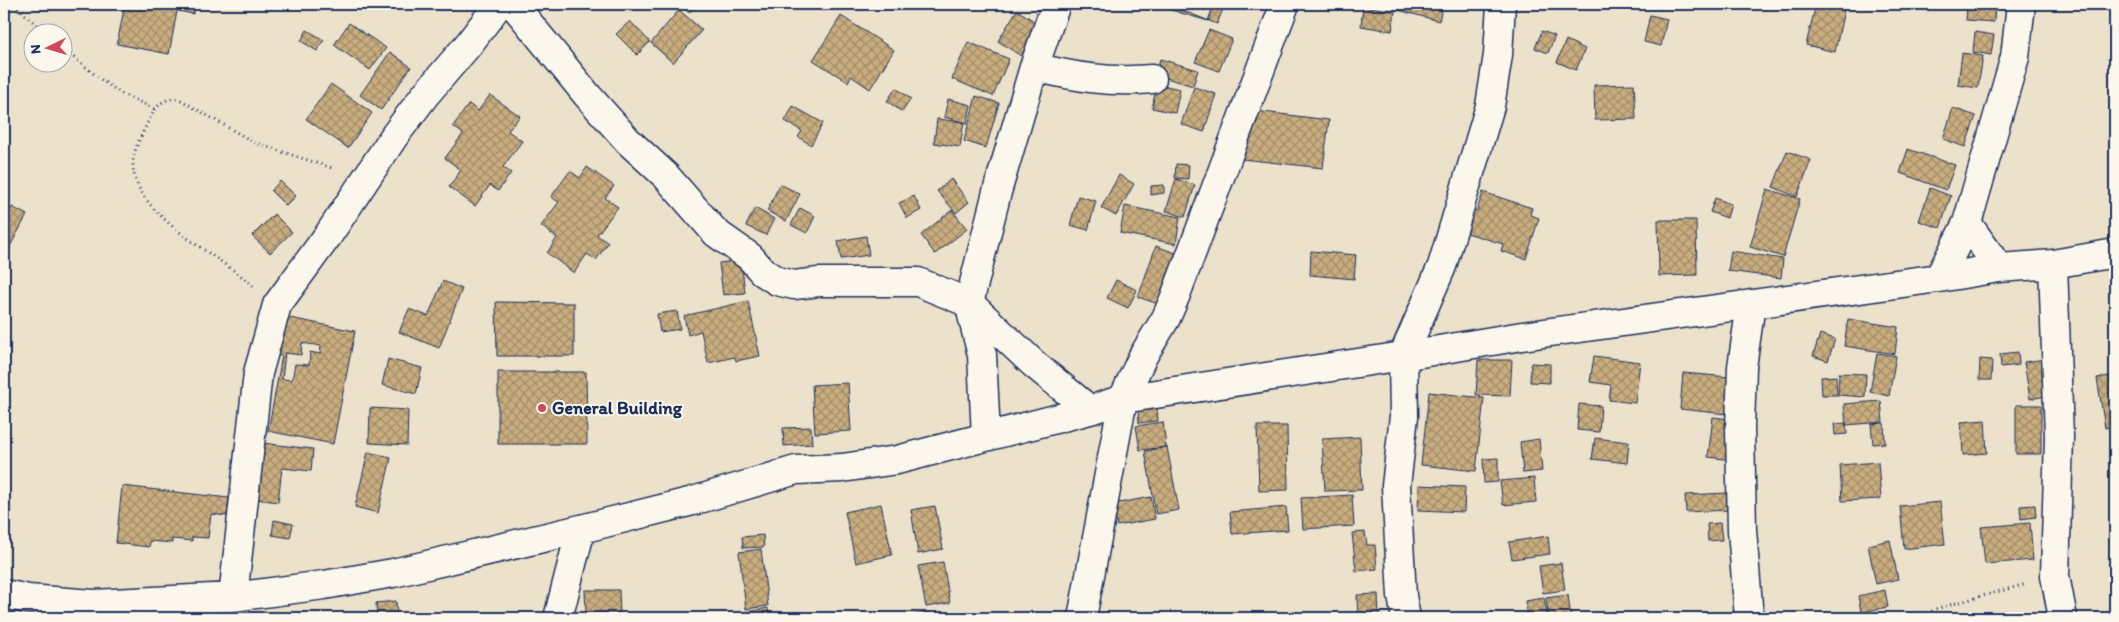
<svg xmlns="http://www.w3.org/2000/svg" width="2119" height="622" viewBox="0 0 2119 622" font-family="Itim,sans-serif">
<style>
.building{fill:url(#building-cross-hatch);stroke:#1b2f5e;fill-rule:evenodd}
.lines{fill:none;stroke-linecap:round;stroke-linejoin:round}
.minor-casing{stroke:#1b2f5e;stroke-width:31}
.path{stroke:#1b2f5e;stroke-width:3;stroke-dasharray:1 4;stroke-linecap:butt}
.minor{stroke:#fbf7ec;stroke-width:28}
.poi-dot{fill:#d1495b;stroke:#fbf7ec;stroke-width:2}
.labels{text-anchor:middle;stroke-width:4;stroke-linejoin:round;paint-order:stroke}
.poi-label{font-size:18px;font-weight:bold;fill:#1b2f5e;stroke:#fbf7ec;text-anchor:start}
</style>
<defs>
<pattern id="building-cross-hatch" width="8" height="8" patternUnits="userSpaceOnUse" patternTransform="scale(1.25)"><rect width="8" height="8" fill="#c9ad7e"/><path d="M0 0l8 8M0 8l8-8" fill="none" stroke="#a28d6a"/></pattern>
</defs>
<rect width="100%" height="100%" fill="#ece1cb"/>
<filter id="ink" filterUnits="userSpaceOnUse"><feTurbulence type="fractalNoise" baseFrequency=".02" numOctaves="2"/><feDisplacementMap in="SourceGraphic" scale="10" xChannelSelector="R" yChannelSelector="G"/><feConvolveMatrix kernelMatrix="1 2 1 2 8 2 1 2 1" color-interpolation-filters="sRGB"/></filter>
<g filter="url(#ink)">
<!-- building -->
<path class="building" d="M125,4H167L178,6L169,54L117,44Z
M179,4H195L193,14L178,11Z
M680,4H696L689,13Z
M1151,4H1214L1208,21Z
M1166,4H1225L1217,24Z
M1399,4H1443L1439,21L1398,10Z
M1816,4L1845,5L1835,52L1806,45Z
M1967,4H1995L1994,22L1966,20Z
M1363,6L1395,11L1392,31L1361,26Z
M679,10L702,30L673,63L651,43Z
M1017,10L1040,25L1021,56L998,41Z
M1650,15L1667,19L1661,46L1644,42Z
M841,16L894,50L870,89L851,76L848,82L813,60Z
M630,21L650,42L637,55L616,34Z
M349,23L386,48L370,70L334,45Z
M307,30L324,40L317,51L301,41Z
M1209,30L1232,39L1219,71L1195,62Z
M1542,31L1555,36L1548,53L1535,48Z
M1975,32L1994,35L1991,55L1973,52Z
M1566,40L1585,49L1576,70L1557,62Z
M968,42L1009,59L993,96L952,79Z
M390,52L411,67L381,110L360,95Z
M1962,53L1983,56L1978,88L1958,85Z
M1160,59L1198,70L1193,86L1156,75Z
M331,84L372,113L348,148L306,119Z
M1157,84L1180,89L1175,113L1152,108Z
M1634,84L1636,119L1595,120L1594,85Z
M1194,87L1216,94L1204,132L1181,124Z
M896,88L911,99L902,112L887,101Z
M490,95L520,116L508,131L522,141L503,167L511,173L498,191L490,185L475,206L449,187L461,170L445,158L463,134L453,126L469,104L478,111Z
M976,96L999,103L986,148L964,141Z
M948,99L971,105L967,123L944,117Z
M793,106L823,123L811,145L798,137L802,131L785,121Z
M1953,108L1976,116L1965,147L1943,139Z
M1247,110L1329,120L1323,168L1242,159Z
M937,119L964,122L960,147L934,143Z
M1908,149L1955,165L1946,190L1900,173Z
M1787,151L1811,160L1797,197L1773,187Z
M1176,164L1189,165L1188,179L1175,178Z
M587,167L614,186L605,198L618,207L597,235L608,243L596,260L587,254L574,273L547,253L557,238L541,226L559,202L551,197L570,171L580,178Z
M1119,175L1134,184L1116,216L1101,208Z
M951,179L969,202L956,213L937,191Z
M1176,179L1195,185L1185,217L1166,211Z
M280,181L296,196L286,206L271,191Z
M780,184L800,194L786,221L767,211Z
M1164,185V193L1151,195V186Z
M1930,188L1951,196L1940,228L1919,221Z
M1767,189L1800,199L1783,257L1750,247Z
M1483,192L1532,208L1530,215L1539,218L1526,259L1501,251L1503,244L1464,232L1472,209L1477,211Z
M914,196L921,210L907,218L899,203Z
M1078,196L1096,201L1088,230L1070,225Z
M1715,198L1731,204L1727,218L1710,212Z
M1125,206L1180,217L1176,244L1120,233Z
M12,207L27,215L7,252L4,250V222Z
M755,208L774,219L766,235L746,226Z
M800,208L815,216L807,233L791,225Z
M952,210L967,229L935,254L921,235Z
M274,214L292,232L270,253L252,236Z
M1658,220H1696L1697,275L1659,276Z
M866,236L869,255L841,259L838,241Z
M1156,246L1181,255L1164,306L1138,297Z
M1311,251L1356,255L1354,279L1310,275Z
M1731,251L1783,259L1781,278L1728,271Z
M741,260L745,293L723,295L719,263Z
M1116,280L1137,290L1128,308L1107,298Z
M443,281L462,289L439,348L399,332L409,309L428,316Z
M748,301L760,356L736,361L735,357L708,363L701,331L688,335L684,316Z
M496,302L574,303V356H497Z
M677,311L680,329L660,332L657,314Z
M280,316L355,331L333,444L268,431L282,356L273,354ZM302,343L321,346L320,354L310,352L309,365L295,364L292,380L282,379L285,353L301,355Z
M1848,319L1898,327L1895,354L1844,346Z
M1820,334L1835,339L1828,361L1813,356Z
M2018,352L2019,365L2001,367L2000,354Z
M1877,353L1896,356L1889,396L1870,392Z
M1594,356L1640,362L1635,403L1609,400L1611,385L1590,382Z
M388,359L422,368L416,394L382,385Z
M1980,359L1992,360L1991,380H1979Z
M2045,359L2051,395L2030,399L2024,362Z
M1478,360H1512L1510,396L1476,395Z
M1531,363L1550,364V383L1530,382Z
M498,372H586L587,444H498Z
M1683,373L1729,377L1726,414L1680,409Z
M1839,373L1866,374L1865,397L1838,395Z
M2115,375V426L2105,428L2097,378Z
M1836,376L1837,395H1822L1821,377Z
M848,383L851,431L815,433L812,385Z
M1429,392L1484,398L1476,471L1421,465Z
M1881,401L1883,422L1846,425L1844,404Z
M1579,404L1601,406L1599,432L1577,430Z
M2016,405H2041V454H2016Z
M370,408L408,410L407,445L369,443Z
M1157,408L1158,421L1139,423L1138,409Z
M1713,417L1737,420L1732,460L1708,457Z
M1985,420L1987,453L1963,455L1961,422Z
M1163,422L1166,447L1140,450L1136,426Z
M1846,423L1847,434L1835,435L1834,424Z
M1884,423L1885,443L1873,444L1871,424Z
M1257,426H1287L1288,490L1259,491Z
M811,427L812,444L784,446L783,428Z
M1360,437L1362,490L1325,491L1322,439Z
M1595,438L1629,442L1627,463L1592,459Z
M1539,439L1542,471L1523,473L1520,442Z
M262,443L313,449L311,471L282,468L278,502L255,499Z
M1167,447L1179,510L1156,514L1145,451Z
M368,452L391,458L378,513L355,507Z
M1498,458V482L1484,483L1483,459Z
M1878,462L1881,499L1842,501L1840,465Z
M1534,478L1536,502L1503,505L1500,481Z
M1419,485L1465,487L1464,512L1418,510Z
M122,486L229,498L227,516L211,514L208,538L192,537V541L172,539V543L150,541L149,547L116,543Z
M1728,493L1729,510L1686,512L1685,495Z
M1352,495L1354,526L1303,529L1301,498Z
M1151,497L1155,519L1117,526L1113,504Z
M1940,502L1945,544L1904,549L1900,506Z
M881,504L892,555L856,563L845,512Z
M2035,505L2036,517L2021,519L2020,506Z
M935,506L943,549L918,554L911,510Z
M1286,507L1288,530L1232,534L1230,512Z
M274,520L293,524L290,538L272,535Z
M1720,523L1722,540L1708,541L1707,524Z
M2030,523L2033,560L1985,564L1981,527Z
M1365,532L1367,545H1375L1377,569L1356,571L1352,533Z
M763,535L764,547L743,548L742,537Z
M1548,536L1550,554L1512,559L1509,542Z
M1890,540L1898,579L1876,584L1868,545Z
M761,549L768,606L746,609L739,552Z
M943,562L950,603L926,607L918,566Z
M1561,563L1565,590L1543,593L1539,566Z
M585,590H619L620,614L586,615Z
M1885,590L1888,607L1861,612L1858,596Z
M1378,594L1379,618H1358L1357,595Z
M1568,595L1571,618H1549L1546,598Z
M1544,598L1548,618H1528L1525,601Z
M396,601L397,616L377,617L376,603Z
M768,608L769,618H723V616Z
M268,613L269,618H227V617Z
M928,613L929,618H899V616Z"/>
<g class="lines">
<defs>
<path id="minor" d="M513,4L587,95L628,141L666,176L716,233L750,257L763,272L777,281L794,285L819,282H918L969,303L1035,365L1090,410
M1034,67C1075,77 1109,83 1152,79
M2053,264L2059,437L2055,576L2063,618
M1999,268L1967,223L2015,57L2021,4
M1939,278L1967,223
M986,436L982,355L969,303L997,192L1034,67L1056,4
M4,594L28,599L93,604L233,597L324,585L393,573L581,529L693,501L796,470L842,468L897,460L1090,410L1123,399L1403,356L1522,336L1939,278L1999,268L2053,264L2115,253
M233,597L258,373L277,305L329,234L395,135L425,95L468,45L499,4
M558,618L581,529
M1082,618L1123,399L1143,356L1166,318L1175,297L1285,4
M1406,618L1402,596L1396,486L1404,416L1403,356L1442,266L1490,106L1498,55L1501,4
M1749,618L1742,530L1740,427L1742,367L1751,304"/>
</defs>
<!-- minor casing -->
<use href="#minor" class="minor-casing"/>
<!-- path -->
<path class="path" d="M14,4L44,32
M62,48L103,81L122,94L155,109
M253,286C220,255 133,216 133,164C133,150 142,134 148,122C156,107 162,97 179,99L255,143L335,169
M1918,618L1935,609L2026,584"/>
<!-- minor -->
<use href="#minor" class="minor"/>
</g>
</g>
<!-- markers -->
<circle class="poi-dot" cx="542" cy="408" r="5"/>
<g class="labels">
<!-- poi labels -->
<g class="poi-label">
<text x="552" y="414">General Building</text>
</g>
</g>
<!-- margin -->
<rect width="2119" height="622" fill="none" stroke="#fbf7ec" stroke-width="20"/>
<rect x="10" y="10" width="2099" height="602" fill="none" stroke="#1b2f5e" stroke-width="2" filter="url(#ink)"/>
<!-- north arrow -->
<g transform="translate(48 48) rotate(265)"><circle r="24" fill="#fbf7ec" stroke="#a1a7b3"/>
<path d="M0-4L9 19L0 12L-9 19Z" fill="#d1495b"/>
<text y="-8" font-size="14" font-weight="bold" text-anchor="middle" fill="#1b2f5e">N</text>
</g>
</svg>
